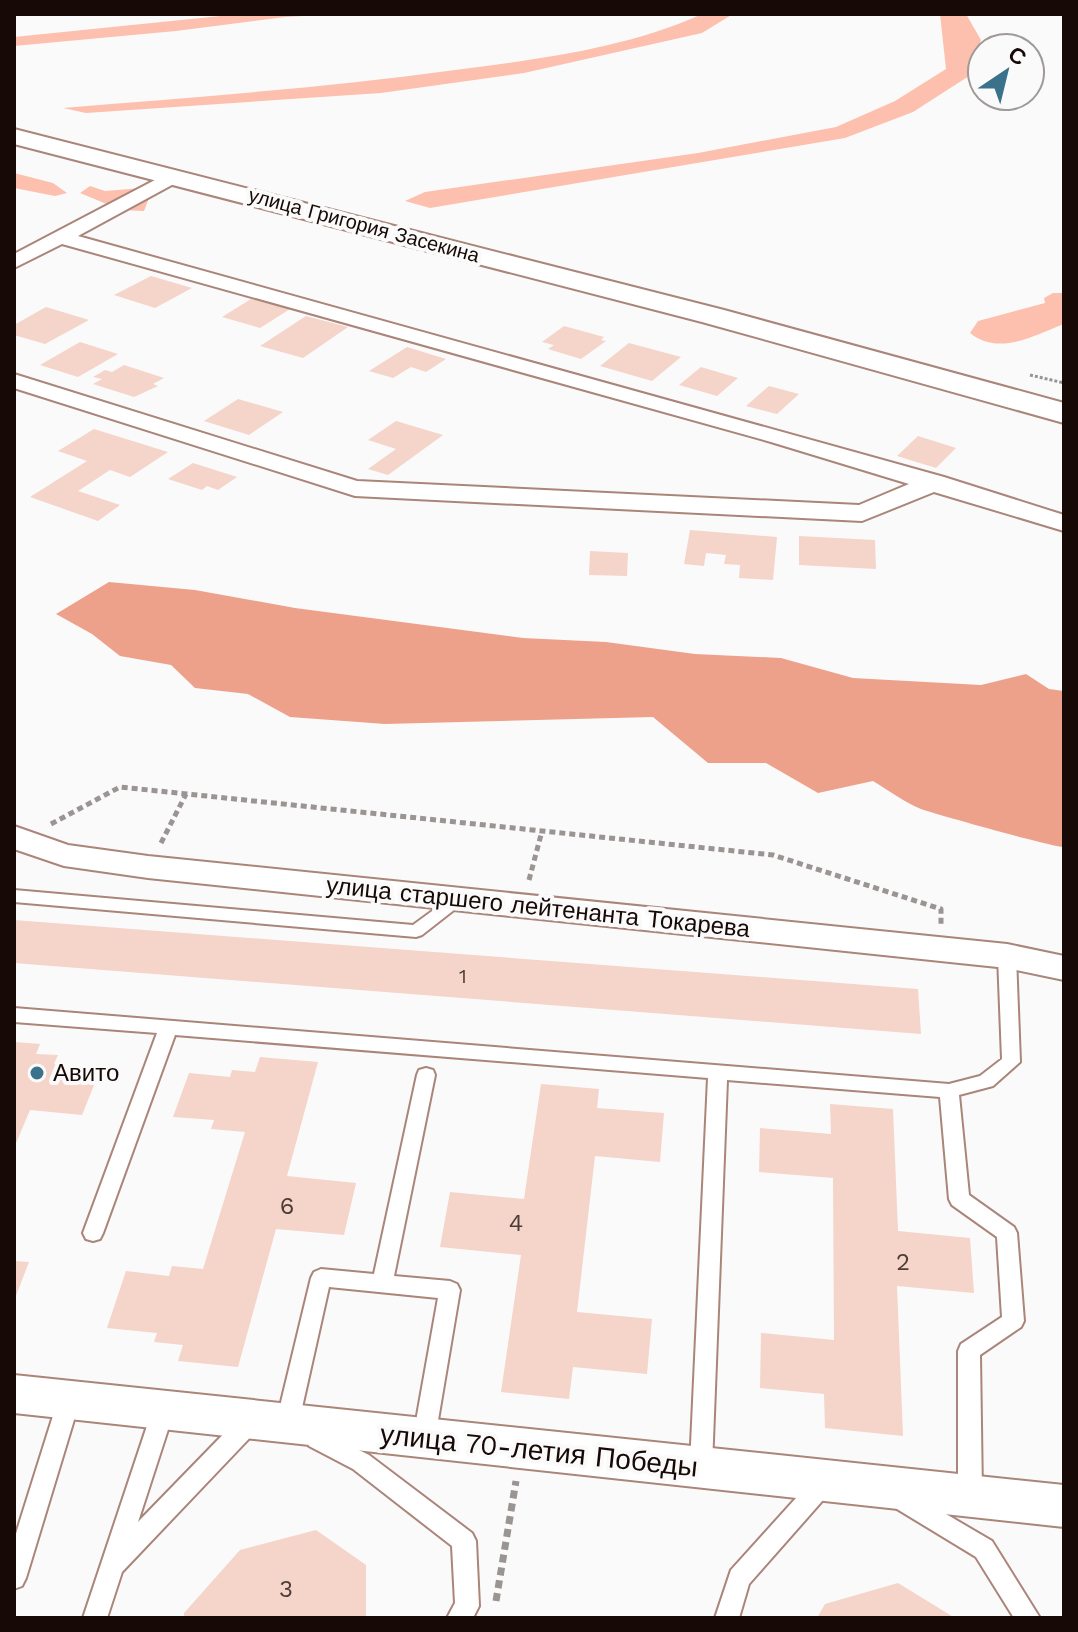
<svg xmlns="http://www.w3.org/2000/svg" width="1078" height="1632" viewBox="0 0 1078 1632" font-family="'Work Sans',sans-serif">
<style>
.green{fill:#fdc0ae}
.water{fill:#eea18a}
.building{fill:#f5d4ca}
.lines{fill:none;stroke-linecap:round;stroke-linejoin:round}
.service-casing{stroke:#aa857a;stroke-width:4}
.minor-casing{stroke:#aa857a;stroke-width:4}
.secondary-casing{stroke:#aa857a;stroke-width:4}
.path-far2{stroke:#9a9493;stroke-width:3;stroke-dasharray:3 2;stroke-linecap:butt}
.path-far1{stroke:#9a9493;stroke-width:5;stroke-dasharray:6 4;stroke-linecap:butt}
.path{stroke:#9a9493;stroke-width:7;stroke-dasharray:8 5;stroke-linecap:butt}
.service{fill:#fff;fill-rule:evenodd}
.minor{fill:#fff;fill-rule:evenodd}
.secondary{fill:#fff;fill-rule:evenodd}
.poi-dot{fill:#3a728c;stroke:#fafafa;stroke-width:3}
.labels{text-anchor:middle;stroke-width:8;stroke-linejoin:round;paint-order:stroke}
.far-street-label{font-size:20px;fill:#160906;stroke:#fafafa}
.number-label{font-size:20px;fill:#4e3c37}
.street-label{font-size:24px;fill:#160906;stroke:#fafafa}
.poi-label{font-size:24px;fill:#160906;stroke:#fafafa;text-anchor:start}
.near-number-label{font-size:24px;fill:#4e3c37}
.near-street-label{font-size:28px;fill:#160906;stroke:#fafafa}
</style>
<rect width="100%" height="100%" fill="#fafafa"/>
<!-- green -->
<path class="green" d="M240,14H342L285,17L176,31L14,46V37Z
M702,14H733L702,33L524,73L381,93L86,113L63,108C194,97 325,88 455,70C538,59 625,49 702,14Z
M940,14H966L981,40L969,76L913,112L845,138L430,208L405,201L425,192L698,153L836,127L895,101L946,69Z
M14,173L53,183L67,193L55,196L14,188Z
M90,186L105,191L142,188L149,198L144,211L121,210L80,193Z
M1053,293H1064V324C1033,336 999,356 970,333L978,321L1045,303L1044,298Z"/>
<!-- water -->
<path class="water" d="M109,582L195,590L295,608L523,638L606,642L695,654L781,658L853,678L981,685L1026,674L1049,689L1064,691V847C1056,848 935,814 921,809C904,802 888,790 873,781L818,793L766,763H708L653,717L385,724L290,717L248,694L195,688L171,665L120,656L92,634L56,614Z"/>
<!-- building -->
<path class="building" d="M151,276L192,288L155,308L114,295Z
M251,299L290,309L260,328L222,317Z
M46,307L89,320L45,344L14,335V325Z
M306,316L348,327L303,358L260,346Z
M564,326L604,337L601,340L606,341L581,359L548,349L554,345L542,342Z
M80,342L118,354L78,377L40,365Z
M629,343L681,357L652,381L600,366Z
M407,347L446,359L426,372L411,367L393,378L369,371Z
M124,365L164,378L153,384L158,386L134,397L93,384L102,379L93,377L105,370L112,372Z
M701,367L738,378L717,396L679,385Z
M769,386L799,394L777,414L746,406Z
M238,399L283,412L249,435L204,421Z
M396,421L443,435L388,475L368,469L396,449L368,440Z
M94,429L168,452L130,477L110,470L78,491L120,505L98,521L30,497L87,461L58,451Z
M918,436L956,448L936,468L897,456Z
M193,463L237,477L218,490L207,486L202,490L168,479Z
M690,530L777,537L773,580L739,578L740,565L724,564L726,555L706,553L704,566L684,564Z
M799,536L875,540L876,569L799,565Z
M590,551L628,553L627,576L589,575Z
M14,920L918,989L921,1034L14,963Z
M14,1042L40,1044L36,1054L58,1055L54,1064L101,1068L82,1115L30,1110L14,1148Z
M260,1057L318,1062L287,1176L356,1183L344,1235L276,1229L238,1367L178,1361L183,1345L154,1342L157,1333L107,1328L126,1271L169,1276L172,1266L203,1269L245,1132L211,1129L214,1120L173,1117L189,1073L230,1077L232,1070L255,1072Z
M541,1084L599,1089L597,1108L664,1113L660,1162L595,1156L577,1312L652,1319L647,1374L573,1367L569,1399L501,1392L521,1255L440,1247L450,1192L524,1199Z
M830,1104L893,1109L898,1231L970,1238L974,1293L897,1286L903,1436L825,1428L824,1394L760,1388L761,1333L834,1340L833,1178L759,1172L760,1128L831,1134Z
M14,1261L29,1262L14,1301Z
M316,1530L366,1565V1618H184V1613L240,1550Z
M898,1583L955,1618H817L825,1604Z"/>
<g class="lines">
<defs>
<path id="service" d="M14,890L413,925L454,895H466L468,899L422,935L416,937L14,902Z
M1007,950L1013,952L1016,956L1020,1062L993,1086L959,1095L969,1195L1014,1227L1017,1233L1024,1321L1021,1327L980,1355L982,1494L978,1502L970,1505L962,1502L958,1494V1351L961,1344L1002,1317L997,1237L952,1205L949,1199L940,1097L727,1080L712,1466L709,1473L701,1476L693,1473L690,1466L708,1078L175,1035L103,1233L100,1239L93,1241L86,1239L83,1233L157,1033L14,1022V1008L949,1084L980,1076L1002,1059L998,956L1001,952Z
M426,1068L433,1070L435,1075L394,1276L450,1281L457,1284L460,1290L435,1438L432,1445L424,1448L416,1445L413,1438L438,1298L329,1287L299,1421L300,1424L297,1431L289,1434L279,1430L276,1423L311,1278L314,1272L321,1269L374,1274L417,1075L419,1070Z
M69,1390L77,1393L80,1400L26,1578L22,1586L14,1589V1540L58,1400L61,1393Z
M163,1401L171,1404L174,1411L138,1522L243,1414L251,1411L259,1414L262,1421L259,1428L122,1572L107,1618H83L152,1411L155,1404Z
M317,1429L369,1455L472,1533L476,1541L479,1606L473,1618H447L455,1603L452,1546L353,1469L309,1446L306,1439L309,1432Z
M823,1473L831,1477L834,1484L831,1491L749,1584L739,1618H715L731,1570L815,1477Z
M905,1490L992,1541L1040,1618H1014L976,1557L897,1509L893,1501L897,1493Z"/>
<path id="minor" d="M174,170L183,176L181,180L78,236L944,477L1064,515V531L934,492L862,521L355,496L14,388V374L357,481L859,505L909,484L771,442L62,244L14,268V254Z
M14,826L68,845L148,856L1007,944L1064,956V980L1007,968L148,878L64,866L14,849Z
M14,1375L1064,1485V1527L14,1413Z"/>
<path id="secondary" d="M14,129L724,310L1064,403V423L702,322L14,144Z"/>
</defs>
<!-- service casing -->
<use href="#service" class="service-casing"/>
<!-- minor casing -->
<use href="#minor" class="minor-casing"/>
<!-- secondary casing -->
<use href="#secondary" class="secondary-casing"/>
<!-- path-far2 -->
<path class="path-far2" d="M1030,375L1064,383"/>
<!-- path-far1 -->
<path class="path-far1" d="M51,824L120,787L773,855L941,909V924
M161,843L186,794
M529,880L542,831"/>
<!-- path -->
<path class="path" d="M496,1601L516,1481"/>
<!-- service -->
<use href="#service" class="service"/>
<!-- minor -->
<use href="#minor" class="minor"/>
<!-- secondary -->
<use href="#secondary" class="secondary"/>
</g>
<!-- markers -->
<circle class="poi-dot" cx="37" cy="1073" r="8"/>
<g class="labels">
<!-- far-street labels -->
<g class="far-street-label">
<text transform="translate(364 225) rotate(15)" y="7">улица Григория Засекина</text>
</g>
<!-- number labels -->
<g class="number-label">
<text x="463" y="983">1</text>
</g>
<!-- street labels -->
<g class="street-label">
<text transform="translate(538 907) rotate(6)" y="8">улица старшего лейтенанта Токарева</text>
</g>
<!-- poi labels -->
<g class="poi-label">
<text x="53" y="1081">Авито</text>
</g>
<!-- near-number labels -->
<g class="near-number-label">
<text x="287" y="1214">6</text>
<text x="516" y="1231">4</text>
<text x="903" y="1270">2</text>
<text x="286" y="1597">3</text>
</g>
<!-- near-street labels -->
<g class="near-street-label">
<text transform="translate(539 1450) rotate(6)" y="10">улица 70-летия Победы</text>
</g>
</g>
<!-- border -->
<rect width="1078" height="1632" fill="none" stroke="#160906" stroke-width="32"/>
<!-- north arrow -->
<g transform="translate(1006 72) rotate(35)"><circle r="38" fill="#fafafa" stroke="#9f9a98" stroke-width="2"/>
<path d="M0-6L14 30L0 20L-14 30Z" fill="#3a728c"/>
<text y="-12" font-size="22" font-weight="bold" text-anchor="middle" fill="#160906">С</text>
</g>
</svg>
